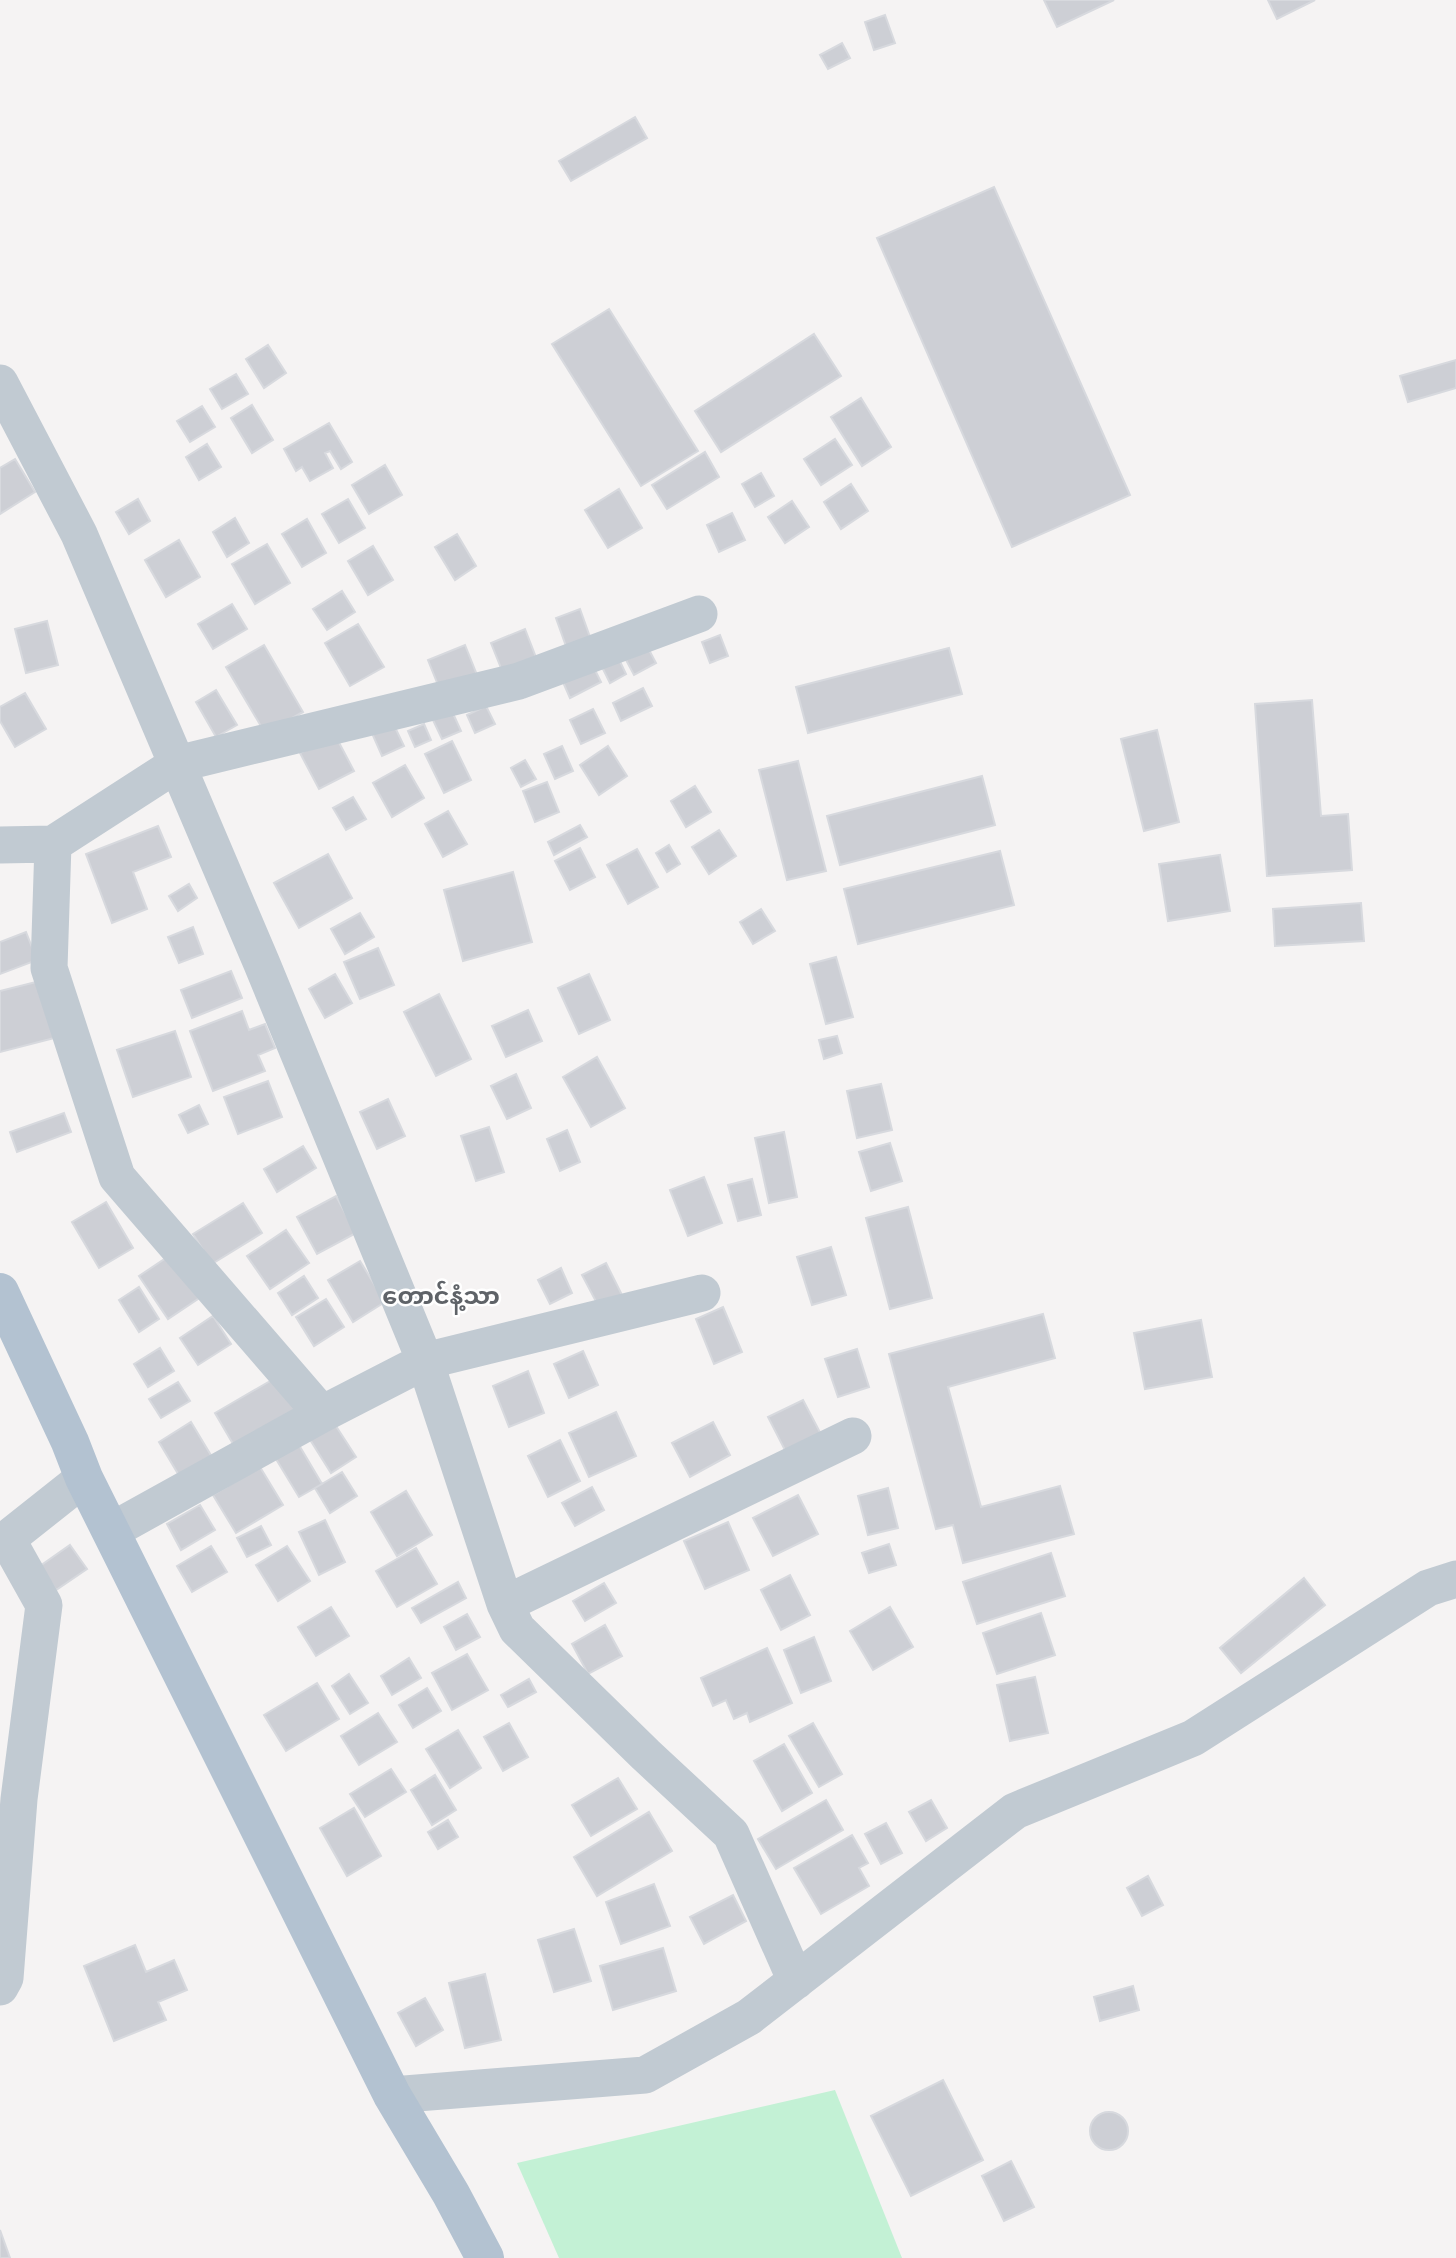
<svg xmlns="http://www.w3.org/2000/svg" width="1456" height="2258" viewBox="0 0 1456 2258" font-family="Manrope,'Noto Sans Myanmar',sans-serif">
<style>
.green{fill:#c3f1d5}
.building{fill:#cdcfd5;stroke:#d7d9de;stroke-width:2}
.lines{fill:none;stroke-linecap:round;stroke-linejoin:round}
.minor{stroke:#c1cad2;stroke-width:37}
.major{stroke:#b3c2d1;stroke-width:38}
.labels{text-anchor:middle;stroke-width:5;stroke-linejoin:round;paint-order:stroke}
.quarter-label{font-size:24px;font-weight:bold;fill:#5f6368;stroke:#fff}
</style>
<rect width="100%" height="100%" fill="#f5f3f3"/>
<!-- green -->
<path class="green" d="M835,2090L902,2258H559L517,2163Z"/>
<!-- building -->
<path class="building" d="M1044,0H1114L1057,27Z
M1268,0H1315L1277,19Z
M885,15L895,43L874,50L865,22Z
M842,43L850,58L828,69L820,55Z
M635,117L647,138L571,181L559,161Z
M994,187L1130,495L1012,547L877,238Z
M609,309L698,451L641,486L552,344Z
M814,334L841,376L721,452L695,411Z
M268,345L286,373L264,388L246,359Z
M1456,360V388L1408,402L1400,376Z
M236,374L248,394L222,409L210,389Z
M861,398L891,447L862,466L831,417Z
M252,405L273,440L252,453L231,418Z
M202,406L215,427L190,442L177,421Z
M329,423L352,462L341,469L330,451L325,453L333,468L310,481L302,467L296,471L284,449Z
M835,439L852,465L821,485L804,459Z
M207,444L221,467L199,480L186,457Z
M705,452L719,477L667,509L652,485Z
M15,459L35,492L0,514V468Z
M385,465L402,495L369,514L352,485Z
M761,473L774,496L755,507L742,484Z
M851,484L868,511L841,529L824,502Z
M619,489L642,528L608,548L585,510Z
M138,499L150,521L129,534L116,512Z
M348,499L365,528L339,543L322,514Z
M792,501L809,527L785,543L768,517Z
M732,513L745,540L719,552L707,525Z
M235,518L249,543L227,557L213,532Z
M307,519L326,553L302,567L282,534Z
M457,534L476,566L455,580L435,547Z
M179,540L200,577L166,597L145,560Z
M267,544L290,583L255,604L232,564Z
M373,546L393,580L368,595L348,561Z
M342,591L355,612L327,630L313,609Z
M232,604L247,629L213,649L198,624Z
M580,609L591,640L567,649L556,618Z
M47,621L58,665L26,673L15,629Z
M358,624L384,667L350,686L325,643Z
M525,629L537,660L503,673L491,643Z
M720,635L728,656L710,663L702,642Z
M264,645L303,712L265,733L226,667Z
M465,645L479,680L442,695L428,660Z
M648,648L656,663L634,675L626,660Z
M949,648L962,694L808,733L796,687Z
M616,653L626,674L610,683L599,661Z
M589,658L601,682L570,698L559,673Z
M643,688L652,706L621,721L613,703Z
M216,690L237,725L216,737L196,702Z
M25,693L46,729L15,747L0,721V707Z
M1312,700L1321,816L1348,814L1352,870L1267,876L1255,704Z
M486,706L495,724L475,733L467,715Z
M451,709L461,731L442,739L432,718Z
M593,709L605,733L581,744L570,720Z
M392,721L404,746L382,756L371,731Z
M424,724L431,740L415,747L408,731Z
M1157,730L1179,822L1144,831L1121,739Z
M335,735L354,771L319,789L300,753Z
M452,741L471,780L444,793L425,754Z
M562,746L573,771L555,779L544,754Z
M608,746L627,776L599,795L580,765Z
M525,760L536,779L521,787L511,768Z
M798,761L826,871L787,880L759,770Z
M405,765L424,798L392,817L373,783Z
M982,776L995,825L840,865L827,816Z
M547,782L559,812L535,822L523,791Z
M695,786L711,812L686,827L671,801Z
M353,797L366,819L346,830L333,808Z
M448,811L467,844L443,857L425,824Z
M580,825L587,837L554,855L548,842Z
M158,826L171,857L133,872L147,909L112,923L86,854Z
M719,830L736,856L709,874L692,847Z
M669,845L680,864L667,872L656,853Z
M580,848L595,877L570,890L555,861Z
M637,849L658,887L628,904L607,865Z
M1000,851L1014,905L858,944L844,889Z
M328,854L352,898L299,928L274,883Z
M1220,855L1230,911L1168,921L1159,864Z
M513,872L532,942L463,961L444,890Z
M189,884L197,898L178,911L169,896Z
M1361,903L1364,941L1275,946L1273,909Z
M761,909L775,931L753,944L740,922Z
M360,913L374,937L345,954L331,929Z
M193,927L203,954L179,963L168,937Z
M26,932L37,960L0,974V942Z
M378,948L394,985L360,999L344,962Z
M836,957L853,1017L826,1024L810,964Z
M231,971L242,998L192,1018L181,990Z
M335,974L352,1003L325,1018L309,989Z
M589,974L610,1020L579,1034L558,988Z
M48,979L62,1036L0,1052V991Z
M439,994L471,1059L436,1076L404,1012Z
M528,1010L542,1041L506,1057L492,1026Z
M242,1011L249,1030L265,1024L275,1048L258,1055L265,1071L213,1091L190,1031Z
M175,1031L191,1077L133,1097L117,1050Z
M837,1036L842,1053L824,1059L819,1040Z
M597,1057L625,1108L591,1127L563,1077Z
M516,1074L531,1108L507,1119L491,1086Z
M268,1081L282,1117L238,1134L224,1097Z
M881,1084L892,1130L857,1138L847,1091Z
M388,1099L405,1136L377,1149L360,1112Z
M199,1105L208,1124L188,1133L179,1115Z
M64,1113L71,1132L17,1152L10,1132Z
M489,1127L504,1172L476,1181L461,1136Z
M567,1130L580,1162L560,1171L547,1139Z
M784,1132L797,1197L769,1203L755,1138Z
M890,1143L902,1181L871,1191L859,1152Z
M303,1146L316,1168L277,1192L264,1169Z
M704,1177L722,1223L688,1236L670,1190Z
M752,1179L761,1215L738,1221L728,1185Z
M336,1196L356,1233L317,1254L297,1217Z
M106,1202L133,1248L99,1268L72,1222Z
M243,1203L262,1233L212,1264L193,1234Z
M908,1207L932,1298L890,1309L866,1218Z
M286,1230L309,1263L270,1289L247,1256Z
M831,1247L846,1295L812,1305L797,1257Z
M175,1252L204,1295L168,1319L139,1276Z
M360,1261L385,1302L353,1322L328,1280Z
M606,1263L624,1299L601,1311L582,1275Z
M561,1268L572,1293L550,1304L538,1280Z
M304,1276L318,1298L292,1315L278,1293Z
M139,1287L159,1319L139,1332L119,1300Z
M326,1299L344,1327L314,1346L296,1317Z
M723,1307L742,1352L714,1364L696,1319Z
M1043,1314L1055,1358L948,1387L981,1507L1060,1486L1074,1534L963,1563L953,1525L936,1529L889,1354Z
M213,1316L231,1344L198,1365L180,1338Z
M1201,1320L1212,1377L1145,1389L1134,1333Z
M160,1348L174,1371L148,1387L134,1364Z
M857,1349L869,1387L838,1397L825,1359Z
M583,1351L598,1385L569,1398L554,1364Z
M528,1371L544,1413L509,1427L493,1386Z
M277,1377L302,1420L240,1456L215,1413Z
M178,1382L190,1401L161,1418L149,1399Z
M803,1400L823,1438L788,1456L768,1417Z
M616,1412L636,1456L589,1477L569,1433Z
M191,1422L212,1457L180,1477L159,1442Z
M713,1422L730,1455L690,1477L672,1443Z
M334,1423L356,1457L331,1473L309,1438Z
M296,1440L322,1484L299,1497L273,1454Z
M560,1440L580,1481L548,1497L528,1456Z
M260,1467L283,1505L236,1533L213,1495Z
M342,1472L357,1496L330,1513L315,1488Z
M592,1487L604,1510L575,1526L562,1503Z
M888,1488L898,1528L868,1535L858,1496Z
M406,1491L432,1535L397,1556L371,1512Z
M798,1495L818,1534L773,1556L753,1518Z
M200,1505L215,1530L181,1550L167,1524Z
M325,1520L345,1562L319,1575L299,1532Z
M728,1522L749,1570L705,1589L684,1541Z
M261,1526L271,1545L247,1557L237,1538Z
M889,1544L896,1565L869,1573L862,1553Z
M70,1545L87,1569L56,1590L40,1566Z
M211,1546L227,1572L192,1592L177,1566Z
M287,1546L310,1581L278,1601L256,1565Z
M416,1548L437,1584L397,1607L376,1571Z
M1051,1553L1065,1596L977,1624L963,1582Z
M790,1575L810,1615L781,1630L761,1590Z
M1304,1578L1325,1605L1241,1673L1220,1648Z
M458,1582L466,1598L421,1623L412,1608Z
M604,1583L616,1603L585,1621L573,1601Z
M331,1607L349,1636L316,1656L298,1627Z
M890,1607L913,1647L873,1670L850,1631Z
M1041,1613L1055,1655L997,1674L983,1633Z
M467,1614L480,1637L456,1650L444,1627Z
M605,1625L622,1656L588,1674L572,1644Z
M814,1637L831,1681L801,1693L784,1650Z
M767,1648L792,1703L750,1722L747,1713L734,1719L726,1700L713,1706L701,1678Z
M467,1654L488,1690L452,1710L432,1673Z
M409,1658L421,1678L392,1695L381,1676Z
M349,1674L368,1703L350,1714L332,1686Z
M1035,1677L1048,1733L1010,1741L997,1685Z
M529,1679L536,1692L508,1707L501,1695Z
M317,1683L339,1719L286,1751L264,1715Z
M427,1688L441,1711L413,1728L399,1705Z
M378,1713L397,1742L359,1765L341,1736Z
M509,1723L528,1757L503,1771L484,1737Z
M813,1723L842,1774L819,1787L789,1736Z
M458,1730L481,1768L450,1788L426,1749Z
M784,1744L812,1793L782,1811L754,1761Z
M391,1769L406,1792L365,1817L350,1794Z
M435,1775L456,1810L432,1825L411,1790Z
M618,1778L637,1809L591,1836L572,1805Z
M826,1800L843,1830L776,1869L758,1839Z
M931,1800L947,1828L926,1841L909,1812Z
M354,1808L381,1856L347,1876L320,1828Z
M649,1812L672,1851L597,1896L574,1857Z
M448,1820L458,1837L438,1849L428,1832Z
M886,1823L902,1853L881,1864L865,1834Z
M852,1835L868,1863L859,1868L869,1886L821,1914L794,1868Z
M1148,1876L1163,1905L1142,1916L1127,1888Z
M654,1884L670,1926L621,1944L606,1902Z
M733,1895L746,1921L704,1944L690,1917Z
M574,1929L591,1981L554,1992L538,1940Z
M135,1945L146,1972L174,1960L187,1990L158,2002L166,2020L114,2041L84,1966Z
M663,1948L676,1991L613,2010L600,1966Z
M485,1974L501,2040L465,2048L449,1983Z
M1133,1986L1139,2010L1100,2021L1094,1997Z
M425,1998L443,2030L416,2046L398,2013Z
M943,2080L983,2160L911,2196L871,2116Z
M1090 2131a19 19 0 1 1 38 0a19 19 0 1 1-38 0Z
M1011,2161L1034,2207L1004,2221L982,2176Z
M0,2230L10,2258H0Z"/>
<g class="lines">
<!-- minor -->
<path class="minor" d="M0,383L79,534L262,964L425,1361L505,1604L517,1629L646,1755L731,1834L796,1981
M53,844L49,968L117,1177L322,1414
M0,845L53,844L177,764L519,681L699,614
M111,1531L322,1414L425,1361L702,1293
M505,1604L853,1436
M0,1987L5,1978L19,1799L44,1605L7,1539L84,1478
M392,2095L645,2075L749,2017L1015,1811L1193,1738L1428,1588L1456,1579"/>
<!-- major -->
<path class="major" d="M0,1292L70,1442L84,1478L392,2095L451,2194L485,2258"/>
</g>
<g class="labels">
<!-- quarter labels -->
<g class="quarter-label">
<text x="441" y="1304">တောင်နံ့သာ</text>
</g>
</g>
</svg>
